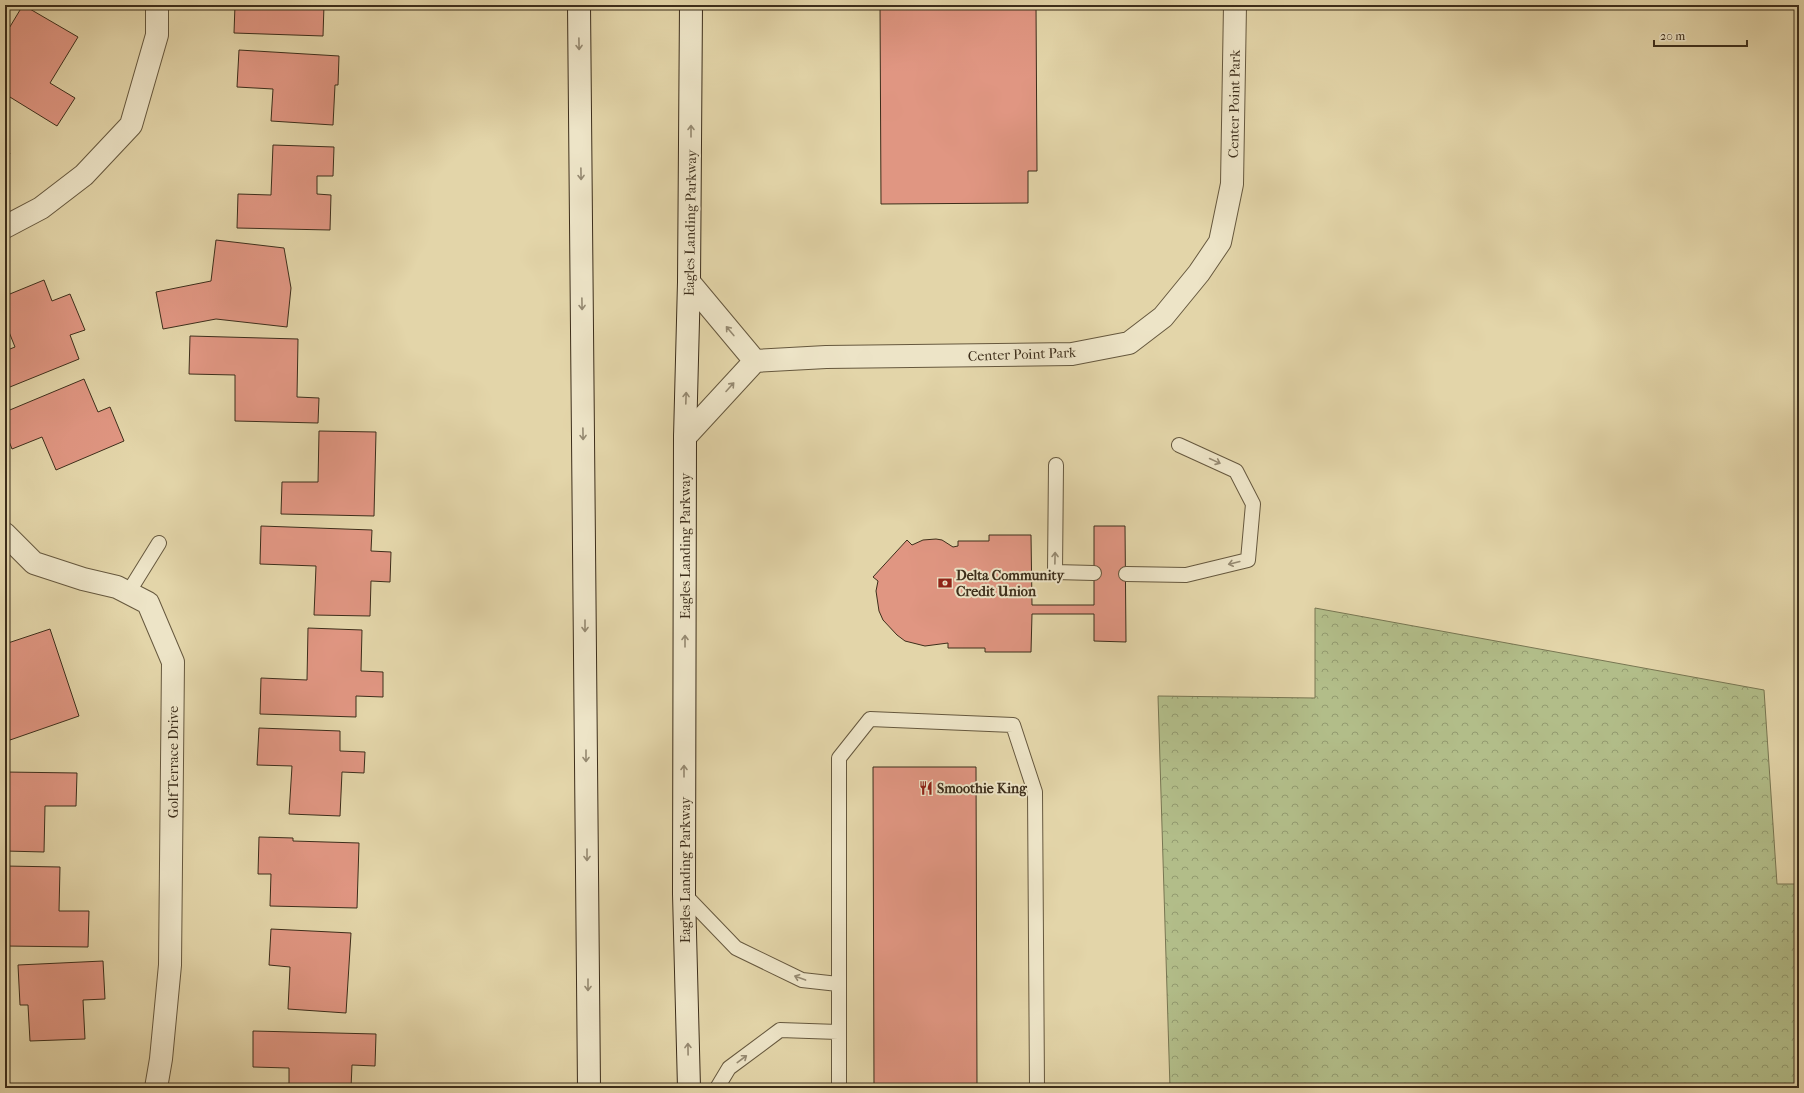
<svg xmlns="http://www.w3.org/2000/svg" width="1804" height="1093" viewBox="0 0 1804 1093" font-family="'IM FELL French Canon',serif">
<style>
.forest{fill:url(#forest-crowns);stroke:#787652}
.building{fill:#e09682;stroke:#3d2e1b}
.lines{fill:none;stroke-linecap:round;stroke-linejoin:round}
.service-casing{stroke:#66583e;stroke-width:16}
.minor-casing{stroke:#66583e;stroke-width:24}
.secondary-casing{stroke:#3d2e1b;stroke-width:24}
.service{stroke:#ede4c7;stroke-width:14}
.minor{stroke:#ede4c7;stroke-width:22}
.secondary{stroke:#ede4c7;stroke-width:22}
.oneway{stroke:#958971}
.labels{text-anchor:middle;stroke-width:4;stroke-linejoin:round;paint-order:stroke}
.street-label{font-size:14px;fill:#3d2e1b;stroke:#ede4c7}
.poi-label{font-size:14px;font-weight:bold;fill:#3d2e1b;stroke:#ede4c7;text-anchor:start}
</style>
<defs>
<pattern id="forest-crowns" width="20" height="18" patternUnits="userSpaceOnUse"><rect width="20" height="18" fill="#b2bd89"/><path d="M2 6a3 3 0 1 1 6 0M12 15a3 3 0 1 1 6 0" fill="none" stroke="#929a6f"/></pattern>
</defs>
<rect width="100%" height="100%" fill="#e3d5a9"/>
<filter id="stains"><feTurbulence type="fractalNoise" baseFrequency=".005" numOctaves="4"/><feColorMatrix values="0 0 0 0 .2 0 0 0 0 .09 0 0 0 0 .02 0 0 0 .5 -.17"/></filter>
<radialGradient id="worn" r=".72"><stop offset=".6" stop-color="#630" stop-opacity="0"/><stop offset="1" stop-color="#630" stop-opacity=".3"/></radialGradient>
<!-- forest -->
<path class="forest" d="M1315,608L1764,690L1777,884H1799V1088H1170L1158,696L1315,698Z"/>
<!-- building -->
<path class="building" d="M23,5L78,37L50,83L75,98L57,126L5,94V35Z
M235,5H324L323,36L234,33Z
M880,5H1036L1037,171H1028V203L881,204Z
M239,50L339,56L338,85H335L333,125L271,121L273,89L237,87Z
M5,145L10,154L5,157Z
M273,145L334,147L333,176H317V194L331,195L330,230L237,228L238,194L271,195Z
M216,240L284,248L291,288L287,327L216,319L163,329L156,292L211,281Z
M44,280L52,301L70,294L85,330L70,335L79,359L5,389V351L15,347L5,322V296Z
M190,336L298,339L297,397L319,398L318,423L235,421V375L189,374Z
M84,379L98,412L110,407L124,441L56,470L42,437L12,449L5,431V412Z
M319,431L376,432L374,516L281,514L282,482H318Z
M261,526L372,530L371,551L391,552L390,582L371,581L370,616L314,615L316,566L260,564Z
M1094,526H1125L1126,642L1094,641V614H1032L1031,652H985V648H948V643L925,646L905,641L897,635L883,620L879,611L876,591L878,581L873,577L907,540L912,545L923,540L936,539L942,540L953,547L958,546V541H989V535H1031L1032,605H1094Z
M308,628L362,630L361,671L383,672V697L356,696V717L260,714L261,678L307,680Z
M50,629L79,716L10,740L5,725V686L7,685L5,680V644Z
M259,728L340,731V751L365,752L364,773L342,772L340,816L289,814L292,766L257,765Z
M873,767H976L977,1088H874Z
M5,772L77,773L76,806H45L44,852L5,851Z
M259,837L293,838V841L359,843L357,908L270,906L271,874H258Z
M5,866L60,867L59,911H89L88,947L5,946Z
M271,929L351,933L346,1013L288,1009L290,967L269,965Z
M103,961L105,999L83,1000L85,1039L30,1041L28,1005H20L18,965Z
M253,1031L376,1034L375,1066L352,1065L351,1088H289V1068L253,1067Z"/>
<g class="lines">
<defs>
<path id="service" d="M1056,465L1055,572L1094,573
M1126,574L1186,575L1248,560L1253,504L1236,471L1179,445
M128,593L159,543
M684,894L736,948L802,980L838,984
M717,1088L729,1068L780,1030L838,1032
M839,1088V758L870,719L1013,725L1035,792L1037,1088"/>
<path id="minor" d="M5,227L41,208L84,175L131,125L157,35V5
M689,282L755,361
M685,437L755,361L826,357L1072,354L1129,343L1163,317L1199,273L1220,242L1232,184L1235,5
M5,534L34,563L83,579L117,587L148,603L173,662L170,965L161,1059L156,1088"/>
<path id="secondary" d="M579,5L589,1088
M689,1088L684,894L685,437L689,282L691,5"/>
</defs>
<!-- service casing -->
<use href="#service" class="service-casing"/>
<!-- minor casing -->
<use href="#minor" class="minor-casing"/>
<!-- secondary casing -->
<use href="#secondary" class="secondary-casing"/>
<!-- service -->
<use href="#service" class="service"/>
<!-- minor -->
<use href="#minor" class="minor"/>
<!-- secondary -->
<use href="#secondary" class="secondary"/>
</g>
<!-- one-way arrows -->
<defs><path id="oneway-shaft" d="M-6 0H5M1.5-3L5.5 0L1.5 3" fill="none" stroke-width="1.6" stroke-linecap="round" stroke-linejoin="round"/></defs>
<g class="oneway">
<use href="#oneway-shaft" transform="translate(579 44) rotate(89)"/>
<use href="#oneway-shaft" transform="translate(691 131) rotate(-90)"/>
<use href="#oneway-shaft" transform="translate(581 174) rotate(89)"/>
<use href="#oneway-shaft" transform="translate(582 304) rotate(89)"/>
<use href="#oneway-shaft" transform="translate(730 331) rotate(-130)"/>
<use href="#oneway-shaft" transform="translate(730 387) rotate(-48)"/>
<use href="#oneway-shaft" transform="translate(686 398) rotate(-88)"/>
<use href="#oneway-shaft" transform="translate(583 434) rotate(89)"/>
<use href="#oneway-shaft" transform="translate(1215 461) rotate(25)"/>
<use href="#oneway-shaft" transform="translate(1055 558) rotate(-89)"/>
<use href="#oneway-shaft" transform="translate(1234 563) rotate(166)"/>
<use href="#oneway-shaft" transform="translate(585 626) rotate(90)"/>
<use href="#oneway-shaft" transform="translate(685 641) rotate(-90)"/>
<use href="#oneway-shaft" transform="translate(586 756) rotate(90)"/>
<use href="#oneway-shaft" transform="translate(684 771) rotate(-90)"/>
<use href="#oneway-shaft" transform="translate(587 855) rotate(90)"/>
<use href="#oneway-shaft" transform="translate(800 978) rotate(-160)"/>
<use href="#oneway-shaft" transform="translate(588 985) rotate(90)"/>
<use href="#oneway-shaft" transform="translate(688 1049) rotate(-91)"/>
<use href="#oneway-shaft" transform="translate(742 1059) rotate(-37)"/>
</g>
<!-- icons -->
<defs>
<symbol id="bank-bare" viewBox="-9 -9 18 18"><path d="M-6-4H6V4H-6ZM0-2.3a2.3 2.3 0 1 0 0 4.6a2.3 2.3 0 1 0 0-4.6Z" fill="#8f2418" stroke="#ede4c7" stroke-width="2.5" paint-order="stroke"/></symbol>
<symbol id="restaurant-bare" viewBox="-9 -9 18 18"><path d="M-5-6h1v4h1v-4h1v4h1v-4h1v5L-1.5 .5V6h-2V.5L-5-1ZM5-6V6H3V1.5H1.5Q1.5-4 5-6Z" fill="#8f2418" stroke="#ede4c7" stroke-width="2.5" paint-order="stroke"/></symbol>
</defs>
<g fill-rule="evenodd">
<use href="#bank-bare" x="935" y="573" width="20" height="20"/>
<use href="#restaurant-bare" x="916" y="778" width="20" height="20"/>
</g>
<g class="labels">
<!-- street labels -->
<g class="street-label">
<text transform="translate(1234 104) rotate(-89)" y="5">Center Point Park</text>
<text transform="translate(690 223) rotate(-89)" y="5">Eagles Landing Parkway</text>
<text transform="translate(1022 354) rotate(-2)" y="5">Center Point Park</text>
<text transform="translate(685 546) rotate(-90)" y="5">Eagles Landing Parkway</text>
<text transform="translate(173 762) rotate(-90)" y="5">Golf Terrace Drive</text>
<text transform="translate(685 870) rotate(-90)" y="5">Eagles Landing Parkway</text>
</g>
<!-- poi labels -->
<g class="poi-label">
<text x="956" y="580">Delta Community<tspan x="956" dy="16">Credit Union</tspan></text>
<text x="937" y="793">Smoothie King</text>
</g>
</g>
<!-- margin -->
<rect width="1804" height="1093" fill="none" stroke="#e3d5a9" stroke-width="20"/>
<rect x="6" y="6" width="1792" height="1081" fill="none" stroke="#3d2e1b" stroke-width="2"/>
<rect x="10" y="10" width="1784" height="1073" fill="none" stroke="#3d2e1b"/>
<!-- scale -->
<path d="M1654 40v6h93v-6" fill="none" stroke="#3d2e1b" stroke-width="2"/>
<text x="1660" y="40" font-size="12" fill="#3d2e1b" stroke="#ede4c7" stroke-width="3" paint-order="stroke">20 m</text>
<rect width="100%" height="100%" filter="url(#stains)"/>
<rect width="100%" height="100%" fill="url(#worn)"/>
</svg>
